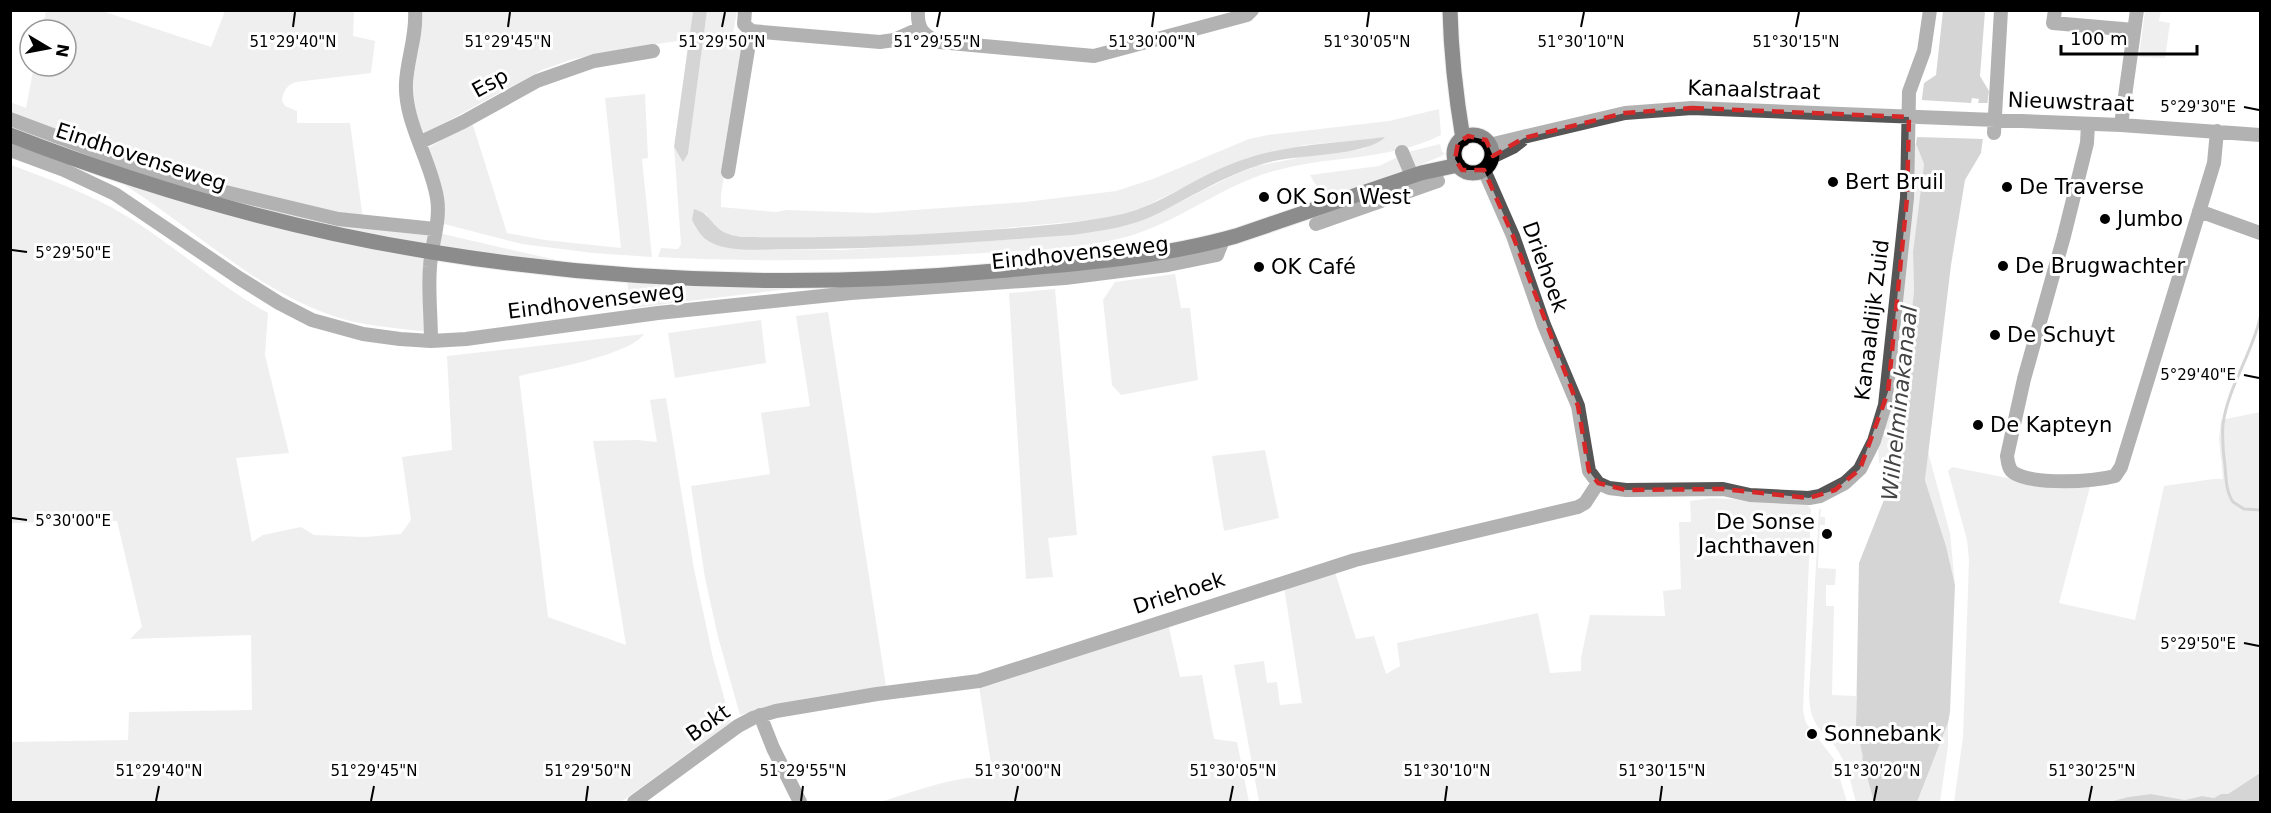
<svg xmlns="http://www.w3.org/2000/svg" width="2271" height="813" viewBox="0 0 2271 813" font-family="'DejaVu Sans',sans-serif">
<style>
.green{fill:#dcdcdc;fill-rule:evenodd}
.water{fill:#a3a3a3}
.pier{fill:#fff}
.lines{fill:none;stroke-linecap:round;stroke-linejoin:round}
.stream{stroke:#a3a3a3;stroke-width:3}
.major-casing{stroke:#dbdbdb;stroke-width:17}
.minor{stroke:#555;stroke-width:14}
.major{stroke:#000;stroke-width:15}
.marked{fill:none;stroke:#d62828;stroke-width:4.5;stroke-dasharray:12 8;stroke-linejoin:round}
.ticks{fill:none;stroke:#000;stroke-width:2}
.poi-dot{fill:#000;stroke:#fff;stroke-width:2}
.labels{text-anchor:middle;stroke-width:6;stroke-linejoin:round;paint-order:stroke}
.street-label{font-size:21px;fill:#000;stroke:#fff}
.poi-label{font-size:21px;fill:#000;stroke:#fff;text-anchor:start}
.water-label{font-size:22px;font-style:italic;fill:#444;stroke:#fff}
.ticks-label{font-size:15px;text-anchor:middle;fill:#000;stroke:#fff;stroke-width:6;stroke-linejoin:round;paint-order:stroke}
</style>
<rect width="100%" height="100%" fill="#fff"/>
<!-- green -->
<path class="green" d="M46,11H102L211,47L225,11H354L353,36L375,41L371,73L296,82C287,85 283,91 282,101L285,106L297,111V123H350L363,219L188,179L11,116L10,102L26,108L34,66H66V30H42Z
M420,11H693L689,39L601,53L570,60L542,70L424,134L412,105L409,90L414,63L419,49Z
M707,11H737L733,33L746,39L721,195V207L776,212L787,210L874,213L1025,202L1116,191L1153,179L1249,139L1268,135L1389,121L1439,109L1441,135C1390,161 1332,155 1278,170C1226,183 1184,219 1133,235C1086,249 1033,250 984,253C875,260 767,263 658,257L661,248L678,249L681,244L674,147L683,161L688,154ZM1384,138L1363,149L1317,154L1257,166L1232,176L1156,214L1135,222L1098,231L1020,239L841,250L735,248L712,243L705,239V212C715,228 723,235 742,237H847L951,233L1102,219L1140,209L1174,192L1304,145Z
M2145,11H2161L2159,21L2170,23L2165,58L2139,57Z
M645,94L648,158L642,159L652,257L593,253L522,244L444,224C447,191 430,177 428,148L472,122L507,233L545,240L621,248L605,98Z
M1911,143L1916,144L1924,164L1913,252L1914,291L1894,467L1879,463L1878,446Z
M1440,144L1442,152L1445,153L1442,156L1374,183L1372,181L1336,197L1318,189L1310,175L1379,166L1408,152Z
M11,165C51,180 91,194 128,217C176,247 218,285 268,313L265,355L289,453L236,458L252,542L263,535L301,527L314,535L365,537L401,534L411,520L402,457L452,450L447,356L644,334C630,355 546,370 519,376L548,617L626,645L593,441L638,440L657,442L650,400L666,398L694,569L713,658L731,722L621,802H11V742L128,740L129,712L252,710L251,635L130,639L142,627L117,521L11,523Z
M115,179L427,258L428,332C397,328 363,326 333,316C251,288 188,223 115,179Z
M269,211L333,223L427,233L430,237L428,246L387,239Z
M443,234L565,262L436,248L438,235Z
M1175,274L1181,308H1190L1198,380L1121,395L1112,385L1103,300L1115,282Z
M627,282L814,286L632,308Z
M1055,289L1077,535L1048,538L1053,577L1026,579L1009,293Z
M828,312L886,686C836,693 788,700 740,715L718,637L705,578L691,486L770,474L761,413L810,406L796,316Z
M761,320L766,363L675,378L668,333Z
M2260,412V773L2228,794H2221L2214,798L2202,796L2185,800L2151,794L2128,797L2109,802H1954L1963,737L1969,560L1967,540L1948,471L1952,467L2028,482L2091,483L2059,603L2135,620L2164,486L2213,479H2223L2219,439L2221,420Z
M1265,450L1279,518L1224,531L1212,456Z
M1928,452L1950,533L1955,585L1946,546L1925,480Z
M1712,498L1806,503L1811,509L1803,711L1806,723L1834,759L1847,802H1259L1234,665L1264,661L1267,683L1277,682L1280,705L1302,703L1284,587L1335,572L1356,639L1374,636L1386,674L1400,666L1397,643L1538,613L1550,673L1581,671V658L1590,615L1665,616L1663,591L1681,589L1679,522H1691L1690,501Z
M1819,509H1821L1820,517H1825V525H1820L1818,568L1836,569L1835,585H1826V606H1834L1832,695L1856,696V725L1864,759L1862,758L1865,772L1867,769L1874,802H1856C1852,788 1849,772 1842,758C1828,729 1810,734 1809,694Z
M1168,623L1180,677L1202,675L1214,739L1237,742L1249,802H880C913,792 959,774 993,777L979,686Z
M1948,723V746L1940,802H1917Z"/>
<!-- water -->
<path class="water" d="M693,11H707L688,154L683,162L674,147Z
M1943,11H1985L1980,76L1989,91L1981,153L1965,180L1951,265L1925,480L1946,546L1955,585L1950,712L1948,723L1917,802H1874L1862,758L1863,757L1856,725L1859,563L1893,477L1914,291L1913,252L1924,164L1916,144L1924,83L1936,75Z
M1385,137C1369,155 1301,155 1274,161C1232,171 1195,195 1157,214C1131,227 1101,231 1072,235C977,242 881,250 785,249C763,249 733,253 712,243C702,239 697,229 692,220L694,209C717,216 709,233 742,237C828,238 914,236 1000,229C1041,226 1082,223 1122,214C1161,205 1192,179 1229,165C1279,144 1332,144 1385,137Z
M2260,773V802H2109L2128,797L2151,794L2185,800L2202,796L2214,798L2221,794H2228Z"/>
<!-- pier -->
<path class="pier" d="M1972,98L1979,99L1978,103H1989L1984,139L1916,137L1921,100L1971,103Z"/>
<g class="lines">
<!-- stream -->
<path class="stream" d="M2260,318C2252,354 2228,387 2223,424C2222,439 2223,452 2225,466C2226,478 2226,492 2233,502L2244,509L2260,510"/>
<defs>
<path id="major" d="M1450,10C1451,53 1456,97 1463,139
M10,135C147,188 288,229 432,252C617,282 809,288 995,271C1076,264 1158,258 1236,236L1421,173L1458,165
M1454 154a19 19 0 1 1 38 0a19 19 0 1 1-38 0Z"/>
</defs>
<!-- major casing -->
<use href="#major" class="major-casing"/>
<!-- minor -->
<path class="minor" d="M415,10C417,36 407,59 406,83C404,122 431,160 437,198C441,221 431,245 430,267C428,291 431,316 431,341
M745,10L744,24L751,31L880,42L894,40L919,29
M918,10C917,28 922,35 939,42L1094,56L1247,15L1252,10
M2055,10L2053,23L2134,30
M10,119L133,165L217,190L338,219L435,229
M2088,124L2087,143L2064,236L2024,379L2007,456C2008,462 2008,469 2014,473C2034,485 2092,482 2115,476L2121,467L2214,163L2217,131
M2121,125L2137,10
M1994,133L2001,10
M421,142L463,122L537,81L594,61L653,51
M1489,145L1625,113L1692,108L2121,125L2260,135
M10,150L64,170L115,194L239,278L279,303L312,320L363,334L400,339L431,341L466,339L658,313L851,293L1065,278L1168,265L1217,255L1223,240
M1402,152L1412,176
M1492,157L1513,147L1522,140
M1484,170L1513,236L1544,325L1578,406L1589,471L1598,483L1609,488L1626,490L1723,489L1750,495L1809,498L1820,496L1845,483L1860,469L1874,441L1885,405L1907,198L1909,92L1924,51L1930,10
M728,172L751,31
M2199,211L2260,233
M1316,224L1438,181
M760,715L773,748L800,802
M634,802L738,726L753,718L776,711L877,694L979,681L1355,560L1578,507L1585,503L1598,483"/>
<!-- major -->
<use href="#major" class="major"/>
</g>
<!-- marked area -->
<path d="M0 0H2271V813H0ZM1692,108L1909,117L1907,198L1888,392L1860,469L1835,490L1809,498L1723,489L1626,490L1598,483L1589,471L1578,406L1513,236L1484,170H1462L1455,159L1458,143L1468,136L1486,140L1493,156L1524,138L1625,113Z" fill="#fff" fill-opacity=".55" fill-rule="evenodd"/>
<path class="marked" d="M1692,108L1909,117L1907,198L1888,392L1860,469L1835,490L1809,498L1723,489L1626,490L1598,483L1589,471L1578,406L1513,236L1484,170H1462L1455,159L1458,143L1468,136L1486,140L1493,156L1524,138L1625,113Z"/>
<!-- ticks -->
<path class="ticks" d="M293,27L295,12M508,27L510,12M722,27L725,12M937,27L940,12M1152,27L1154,12M1367,27L1369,12M1581,27L1584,12M1796,27L1799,12M2244,107L2259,110M12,250L27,252M2244,375L2259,378M12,518L27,520M2244,643L2259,646M156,801L159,786M371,801L374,786M586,801L588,786M801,801L803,786M1015,801L1018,786M1230,801L1233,786M1445,801L1447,786M1660,801L1662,786M1874,801L1877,786M2089,801L2092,786"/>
<!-- markers -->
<g class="poi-dot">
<circle cx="1833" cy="182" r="6"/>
<circle cx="2007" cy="187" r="6"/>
<circle cx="1264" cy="197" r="6"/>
<circle cx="2105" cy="219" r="6"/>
<circle cx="2003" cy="266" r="6"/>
<circle cx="1259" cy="267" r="6"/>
<circle cx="1995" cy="335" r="6"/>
<circle cx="1978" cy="425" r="6"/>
<circle cx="1827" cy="534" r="6"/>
<circle cx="1812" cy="734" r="6"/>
</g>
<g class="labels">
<!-- street labels -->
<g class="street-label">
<text transform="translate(490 83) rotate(-29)" y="7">Esp</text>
<text transform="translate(1754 90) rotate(2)" y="7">Kanaalstraat</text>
<text transform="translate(2071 102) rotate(2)" y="7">Nieuwstraat</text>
<text transform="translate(141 157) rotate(18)" y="7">Eindhovenseweg</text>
<text transform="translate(1080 253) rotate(-6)" y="7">Eindhovenseweg</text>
<text transform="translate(1545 267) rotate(70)" y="7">Driehoek</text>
<text transform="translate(596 301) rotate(-7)" y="7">Eindhovenseweg</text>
<text transform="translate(1872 320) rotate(-83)" y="7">Kanaaldijk Zuid</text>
<text transform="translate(1179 593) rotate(-18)" y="7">Driehoek</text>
<text transform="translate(708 723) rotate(-35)" y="7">Bokt</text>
</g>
<!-- poi labels -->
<g class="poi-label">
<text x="1845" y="189">Bert Bruil</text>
<text x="2019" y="194">De Traverse</text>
<text x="1276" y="204">OK Son West</text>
<text x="2117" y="226">Jumbo</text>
<text x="2015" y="273">De Brugwachter</text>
<text x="1271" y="274">OK Café</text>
<text x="2007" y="342">De Schuyt</text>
<text x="1990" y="432">De Kapteyn</text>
<text x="1815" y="529" text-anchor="end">De Sonse<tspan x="1815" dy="24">Jachthaven</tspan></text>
<text x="1824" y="741">Sonnebank</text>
</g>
<!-- water labels -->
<g class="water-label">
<text transform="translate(1899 403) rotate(-84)" y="8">Wilhelminakanaal</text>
</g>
</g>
<g class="ticks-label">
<text x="293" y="47">51°29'40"N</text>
<text x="508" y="47">51°29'45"N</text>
<text x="722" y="47">51°29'50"N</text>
<text x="937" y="47">51°29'55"N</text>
<text x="1152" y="47">51°30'00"N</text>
<text x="1367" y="47">51°30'05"N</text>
<text x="1581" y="47">51°30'10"N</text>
<text x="1796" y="47">51°30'15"N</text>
<text x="2198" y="112">5°29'30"E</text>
<text x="73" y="258">5°29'50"E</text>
<text x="2198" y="380">5°29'40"E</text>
<text x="73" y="526">5°30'00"E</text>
<text x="2198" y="649">5°29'50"E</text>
<text x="159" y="776">51°29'40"N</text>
<text x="374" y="776">51°29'45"N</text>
<text x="588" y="776">51°29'50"N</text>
<text x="803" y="776">51°29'55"N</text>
<text x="1018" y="776">51°30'00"N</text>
<text x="1233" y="776">51°30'05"N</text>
<text x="1447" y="776">51°30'10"N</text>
<text x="1662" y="776">51°30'15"N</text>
<text x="1877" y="776">51°30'20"N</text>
<text x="2092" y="776">51°30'25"N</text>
</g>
<!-- border -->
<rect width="2271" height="813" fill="none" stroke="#000000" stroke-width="24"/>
<!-- north arrow -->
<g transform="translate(48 48) rotate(100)"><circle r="28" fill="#ffffff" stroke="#999999" stroke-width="1.5"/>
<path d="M0-4.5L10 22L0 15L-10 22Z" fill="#000000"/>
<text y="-9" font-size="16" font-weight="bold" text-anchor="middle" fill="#000000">N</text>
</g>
<!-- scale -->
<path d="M2061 45v9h136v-9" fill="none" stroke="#000000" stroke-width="3"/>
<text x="2070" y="45" font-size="18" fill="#000000" stroke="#ffffff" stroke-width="4.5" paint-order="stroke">100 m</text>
</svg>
